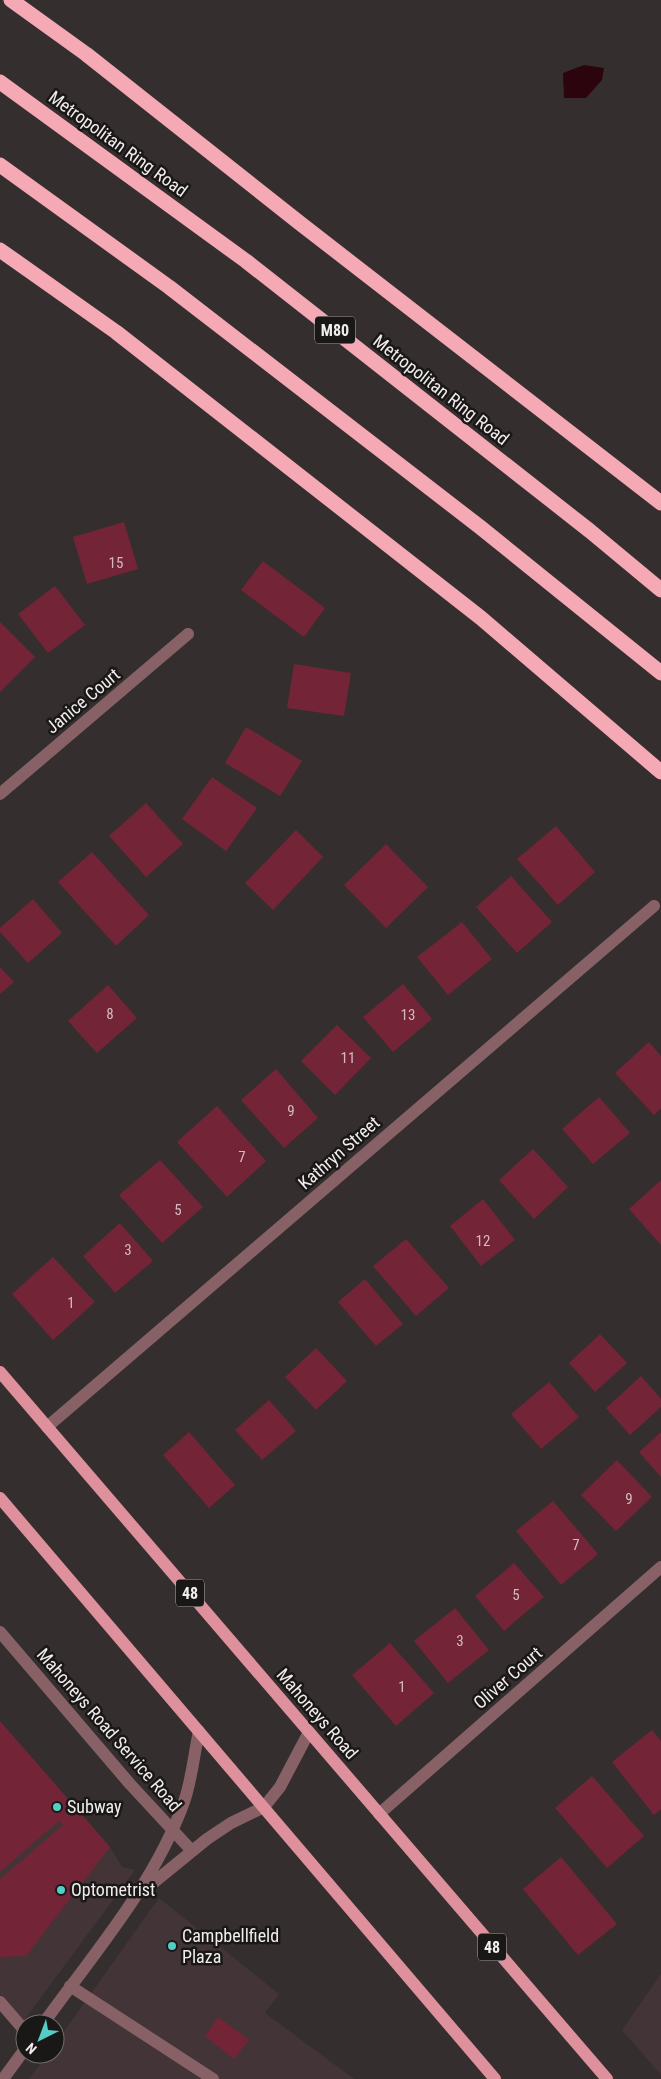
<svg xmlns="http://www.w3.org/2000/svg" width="661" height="2079" viewBox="0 0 661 2079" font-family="'Roboto Condensed',sans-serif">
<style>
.built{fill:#433537}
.water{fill:#2c040e}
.building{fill:#732437}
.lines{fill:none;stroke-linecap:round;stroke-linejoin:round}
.minor{stroke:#876166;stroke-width:12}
.major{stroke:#de909c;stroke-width:12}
.highway{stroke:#f4a9b4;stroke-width:15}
.poi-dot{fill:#54cdc6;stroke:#1a1717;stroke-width:2}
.labels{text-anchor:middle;stroke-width:5;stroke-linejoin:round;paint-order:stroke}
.number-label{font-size:15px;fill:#d2bbc0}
.shield{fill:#1a1717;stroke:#b0adad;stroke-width:1}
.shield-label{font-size:16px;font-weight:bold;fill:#f1eded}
.street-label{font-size:18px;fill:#f1eded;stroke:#1a1717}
.poi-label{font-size:18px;fill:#f1eded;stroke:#1a1717;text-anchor:start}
</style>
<rect width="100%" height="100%" fill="#352e2f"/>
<!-- built -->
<path class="built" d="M0,1721L110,1847L122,1867L135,1870L19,2027L0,2006Z
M159,1898L279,1994L265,2013L354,2079H29L48,2054H55V2044Z
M661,1974V2075L622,2030Z"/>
<!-- water -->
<path class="water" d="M584,65L604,68L602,80L586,98H564L563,73Z"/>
<!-- building -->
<path class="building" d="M124,522L138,569L87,584L73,537Z
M263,561L325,608L304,637L241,590Z
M55,586L85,625L48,653L18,614Z
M0,622L35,657L0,692Z
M294,664L351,673L344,716L287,708Z
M246,727L302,761L280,796L225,763Z
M212,777L257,808L226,851L182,819Z
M146,803L183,844L146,877L109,836Z
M556,826L595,872L558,905L517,859Z
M296,830L323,857L273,910L245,883Z
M386,844L428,887L386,928L344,885Z
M92,852L149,915L116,946L58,882Z
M511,876L552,922L517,953L476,907Z
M33,899L62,933L28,963L0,932V928Z
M462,922L492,959L448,995L417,957Z
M0,967L14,982L0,994Z
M403,984L432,1019L393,1052L363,1017Z
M108,985L137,1018L97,1053L68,1021Z
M337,1025L371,1058L335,1095L301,1061Z
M649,1042L661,1056V1108L654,1115L615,1073Z
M276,1069L318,1118L284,1148L241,1100Z
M599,1097L630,1133L593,1164L562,1129Z
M217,1106L266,1161L227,1197L177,1142Z
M533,1149L568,1187L534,1219L499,1180Z
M160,1160L203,1207L162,1243L119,1195Z
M661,1180V1245L629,1209Z
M483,1199L515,1240L481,1266L450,1226Z
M120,1223L153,1261L115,1293L83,1256Z
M406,1239L449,1288L416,1316L373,1266Z
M53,1257L95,1302L53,1340L12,1294Z
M365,1279L403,1324L376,1346L338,1302Z
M600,1334L627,1363L595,1392L569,1363Z
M316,1348L347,1381L316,1410L285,1377Z
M641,1376L661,1399V1407L630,1435L606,1408Z
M549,1382L579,1417L541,1449L511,1414Z
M269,1400L296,1431L262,1460L235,1430Z
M189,1432L235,1485L209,1508L163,1455Z
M661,1432V1477L639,1452Z
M617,1460L652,1497L616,1531L581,1495Z
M553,1501L598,1554L561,1585L516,1531Z
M514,1563L544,1597L504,1631L475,1596Z
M455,1608L489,1650L448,1683L414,1641Z
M390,1643L434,1693L396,1726L352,1675Z
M0,1721L110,1847L26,1956L0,1957V1879L63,1825L59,1821L0,1872Z
M652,1730L661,1741V1809L654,1815L612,1762Z
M592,1776L644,1836L607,1868L555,1808Z
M561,1857L617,1924L578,1955L523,1889Z
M218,2017L249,2040L234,2059L205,2036Z"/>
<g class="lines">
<!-- minor -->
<path class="minor" d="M0,794L188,634
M47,1427L654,906
M0,1632L130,1784L192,1851
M379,1814L661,1567
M142,1892L207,1839L231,1823L264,1807L280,1787L309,1732
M70,1986L213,2079
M0,2002L25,2031
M43,2024C94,1953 154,1885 184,1802C192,1779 194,1754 199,1731
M3,2079L25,2049"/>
<!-- major -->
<path class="major" d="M0,1372L607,2079
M0,1498L495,2079"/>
<!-- highway -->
<path class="highway" d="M11,0L86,54L301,224L661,503
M0,82L246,261L590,531L661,590
M0,165L169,287L480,527L661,673
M0,250L116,332L481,618L661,772"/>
</g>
<!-- markers -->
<g class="poi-dot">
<circle cx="57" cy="1807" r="5"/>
<circle cx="61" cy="1890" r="5"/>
<circle cx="172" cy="1946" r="5"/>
</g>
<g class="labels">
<!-- number labels -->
<g class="number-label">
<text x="116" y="568">15</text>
<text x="110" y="1019">8</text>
<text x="408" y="1020">13</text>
<text x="348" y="1063">11</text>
<text x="291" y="1116">9</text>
<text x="242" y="1162">7</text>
<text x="178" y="1215">5</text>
<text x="483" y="1246">12</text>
<text x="128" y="1255">3</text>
<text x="71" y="1308">1</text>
<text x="629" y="1504">9</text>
<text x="576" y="1550">7</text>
<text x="516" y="1600">5</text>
<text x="460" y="1646">3</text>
<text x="402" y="1692">1</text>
</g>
<!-- shield labels -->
<g class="shield">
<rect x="315" y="316.5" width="40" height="27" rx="4"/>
<rect x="176" y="1579.5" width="28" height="27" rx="4"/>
<rect x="478" y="1933.5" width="28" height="27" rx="4"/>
</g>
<g class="shield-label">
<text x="335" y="336">M80</text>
<text x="190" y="1599">48</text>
<text x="492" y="1953">48</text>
</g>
<!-- street labels -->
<g class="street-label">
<text transform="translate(118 144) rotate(36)" y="6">Metropolitan Ring Road</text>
<text transform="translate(441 390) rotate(38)" y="6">Metropolitan Ring Road</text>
<text transform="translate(83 701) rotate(-40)" y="6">Janice Court</text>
<text transform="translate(339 1153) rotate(-41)" y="6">Kathryn Street</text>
<text transform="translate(508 1678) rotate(-41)" y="6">Oliver Court</text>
<text transform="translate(317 1714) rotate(49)" y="6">Mahoneys Road</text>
<text transform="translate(109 1730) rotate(49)" y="6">Mahoneys Road Service Road</text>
</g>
<!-- poi labels -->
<g class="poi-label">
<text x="67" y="1813">Subway</text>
<text x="71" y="1896">Optometrist</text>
<text x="182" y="1942">Campbellfield<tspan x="182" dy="21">Plaza</tspan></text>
</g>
</g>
<!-- north arrow -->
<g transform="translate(40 2039) rotate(222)"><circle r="24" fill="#1a1717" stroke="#706d6d"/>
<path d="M0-4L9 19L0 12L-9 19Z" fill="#54cdc6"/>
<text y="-8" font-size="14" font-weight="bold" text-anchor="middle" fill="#f1eded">N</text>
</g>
</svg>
